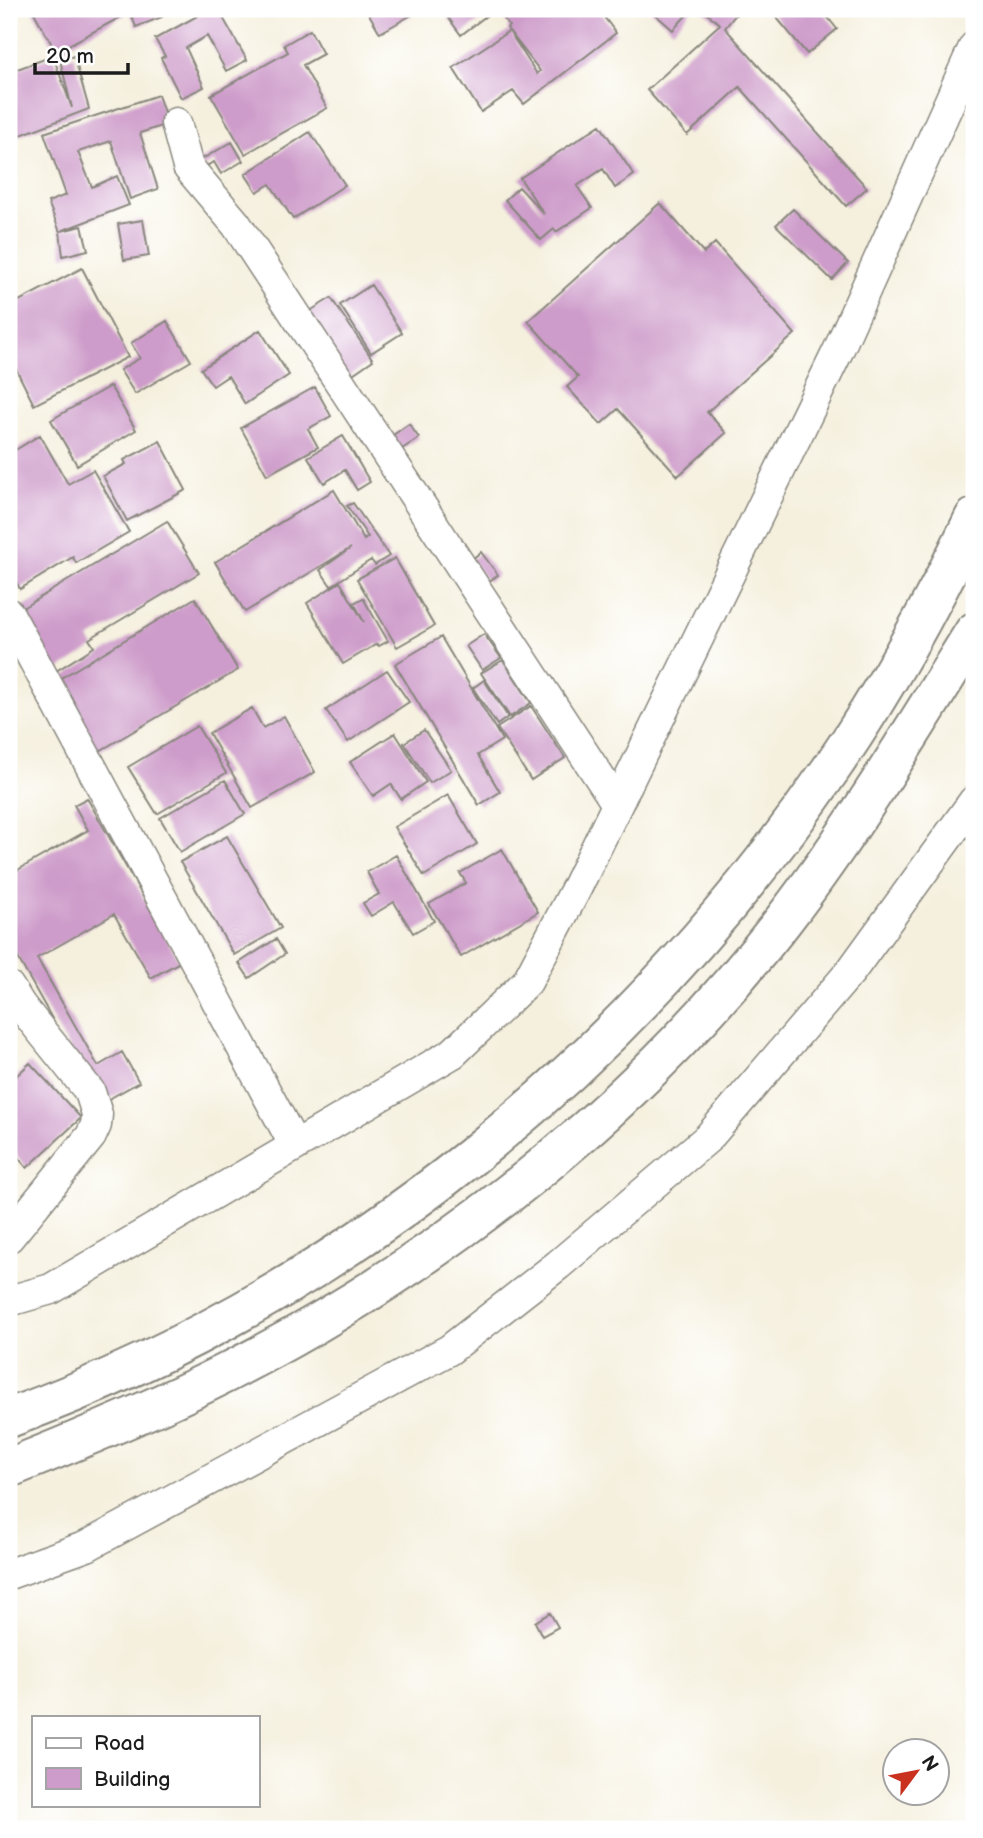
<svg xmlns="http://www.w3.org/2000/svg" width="983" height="1838" viewBox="0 0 983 1838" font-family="'Balsamiq Sans',sans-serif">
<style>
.building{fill:#ce9cca}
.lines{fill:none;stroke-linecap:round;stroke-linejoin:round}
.street-casing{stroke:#88867d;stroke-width:33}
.highway-casing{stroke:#88867d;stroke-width:42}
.street{stroke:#fff;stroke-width:30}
.highway{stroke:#fff;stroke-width:38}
</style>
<rect width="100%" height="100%" fill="#fff"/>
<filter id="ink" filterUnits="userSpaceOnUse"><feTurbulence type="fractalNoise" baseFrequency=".0143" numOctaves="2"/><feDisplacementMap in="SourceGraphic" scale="14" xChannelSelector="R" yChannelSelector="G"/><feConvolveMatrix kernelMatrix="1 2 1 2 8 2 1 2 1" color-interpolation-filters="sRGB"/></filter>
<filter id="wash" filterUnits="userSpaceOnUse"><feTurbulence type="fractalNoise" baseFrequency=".00686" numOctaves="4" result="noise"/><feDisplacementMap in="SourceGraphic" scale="28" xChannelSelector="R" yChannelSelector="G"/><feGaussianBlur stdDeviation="1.57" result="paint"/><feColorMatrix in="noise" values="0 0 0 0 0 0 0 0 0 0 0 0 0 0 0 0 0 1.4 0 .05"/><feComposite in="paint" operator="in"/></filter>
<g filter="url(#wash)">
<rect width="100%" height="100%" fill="#f5f0de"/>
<g id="blocks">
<!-- building -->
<path class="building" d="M32,9H159L162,17L136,27L130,12L56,52Z
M210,9H218L247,60L226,71L207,36L186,48L204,87L181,98L161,58L165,56L155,39Z
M366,9H422L380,33Z
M442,9H495L461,35Z
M497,9H598L616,33L524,104L513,91L481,112L453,68L509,31L537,74L540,71L507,28L509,26Z
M649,9H692L673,30Z
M704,9H740L725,28L867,188L846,206L740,87L687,135L647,90L720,24L703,10Z
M775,9H821L837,29L807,54L772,12Z
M310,30L323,54L303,65L327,108L245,154L211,95L288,52L284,45Z
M53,56L72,108L60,60L74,56L89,109L13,138L9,127V72Z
M158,95L168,124L140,133L158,189L130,199L111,141L78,152L92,187L117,176L129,205L61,231L82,226L88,250L63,256L60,232L48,202L66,195L44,133Z
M600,125L634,175L615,188L603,169L577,186L592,208L556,232L554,229L541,240L505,200L519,187L544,214L520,178Z
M310,132L345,185L293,219L270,184L257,192L245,174Z
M232,142L243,161L221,174L214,162L200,169L197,162Z
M660,203L704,253L715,243L795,334L707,412L726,433L678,476L618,409L601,424L567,387L578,377L528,321Z
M793,209L848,263L832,280L776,225Z
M143,220L149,256L124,260L118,224Z
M82,268L128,357L34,405L9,355V306Z
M371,285L402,333L371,353L340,305Z
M331,298L373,360L344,380L302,316Z
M167,321L191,361L135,394L120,370L140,358L131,343Z
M260,330L289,375L245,404L228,376L213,386L201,369Z
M110,386L136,430L77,465L51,420Z
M315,387L331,416L308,429L318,447L267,475L241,428Z
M409,424L419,438L399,451L389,438Z
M40,435L68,484L93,470L129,532L76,563L73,557L20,589L9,569V454Z
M343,436L370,482L357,490L345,470L324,483L308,457Z
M160,441L186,490L127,521L103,476L126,464L124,460Z
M334,490L364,540L368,537L347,506L353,503L389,556L375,565L371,560L331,586L320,570L351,548L245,612L215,562Z
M167,521L199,573L89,639L94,647L56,671L19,610Z
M481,552L498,575L488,582L471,560Z
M395,558L434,626L397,647L357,579Z
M340,582L364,622L354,603L363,598L388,641L379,646L377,644L343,664L307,603Z
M195,598L238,670L98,752L56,681Z
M484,634L501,658L482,670L466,646Z
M441,637L502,740L478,755L500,792L479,805L395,664Z
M503,660L531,703L510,717L481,673Z
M387,670L409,702L348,742L326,710Z
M484,680L508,717L497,725L473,688Z
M531,706L565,758L531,780L497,728Z
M252,708L263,728L284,716L315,772L252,808L209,733Z
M197,726L226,773L157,814L128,767Z
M424,730L451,770L430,783L404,743Z
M395,733L426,782L401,799L391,784L373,796L350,762Z
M225,780L245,814L180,852L160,818Z
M448,795L477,844L424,876L394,827Z
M87,798L180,962L151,978L114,914L37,958L98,1066L122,1052L139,1082L100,1104L9,942V875L88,830L74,805Z
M227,836L281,928L234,955L180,862Z
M502,849L538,912L461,957L429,904L466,883L460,873Z
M396,855L434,921L413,933L394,902L371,916L363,903L379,894L367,872Z
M276,939L285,954L249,978L239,963Z
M30,1063L81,1118L27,1168L9,1147V1076L12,1080Z
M550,1613L558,1627L542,1636L535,1622Z"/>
</g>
</g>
<g filter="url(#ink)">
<use href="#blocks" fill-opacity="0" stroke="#88867d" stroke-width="2"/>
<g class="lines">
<defs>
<path id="street" d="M176,123L188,167L236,224L617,804
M9,614L295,1146
M9,987L21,1006L90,1092L97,1114L96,1125L91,1136L9,1237
M9,1301L51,1289L453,1053L527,982L577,887L838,351L974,47
M9,1574L87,1546L449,1350L558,1265L708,1138L851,971L974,801"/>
<path id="highway" d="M9,1418C346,1295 631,1061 833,766C887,688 933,603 974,518
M9,1468C82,1439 155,1409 226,1373C441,1263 633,1113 782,922C853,830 913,730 974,632"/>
</defs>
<!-- street casing -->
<use href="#street" class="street-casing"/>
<!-- highway casing -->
<use href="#highway" class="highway-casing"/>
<!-- street -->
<use href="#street" class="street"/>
<!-- highway -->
<use href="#highway" class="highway"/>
</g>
</g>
<!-- margin -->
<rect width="983" height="1838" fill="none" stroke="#fff" stroke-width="35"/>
<!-- legend -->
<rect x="32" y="1716" width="228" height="91" fill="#ffffff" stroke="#a4a4a4" stroke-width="2"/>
<rect x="46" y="1738" width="35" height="10" fill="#ffffff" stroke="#a4a4a4" stroke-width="2"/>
<text x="94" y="1750" font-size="21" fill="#1c1c1c">Road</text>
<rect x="46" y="1768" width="35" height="21" fill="#ce9cca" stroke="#a4a4a4" stroke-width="2"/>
<text x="94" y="1786" font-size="21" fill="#1c1c1c">Building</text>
<!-- north arrow -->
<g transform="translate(916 1772) rotate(58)"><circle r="33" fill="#ffffff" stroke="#a4a4a4" stroke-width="2"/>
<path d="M0-5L12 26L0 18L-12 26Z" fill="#c8321e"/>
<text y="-10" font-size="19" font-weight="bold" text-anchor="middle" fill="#1c1c1c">N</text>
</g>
<!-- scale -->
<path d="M35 63v10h93v-10" fill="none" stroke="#1c1c1c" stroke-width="3.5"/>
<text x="46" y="63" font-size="21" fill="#1c1c1c" stroke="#ffffff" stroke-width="5" paint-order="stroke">20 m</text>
</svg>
